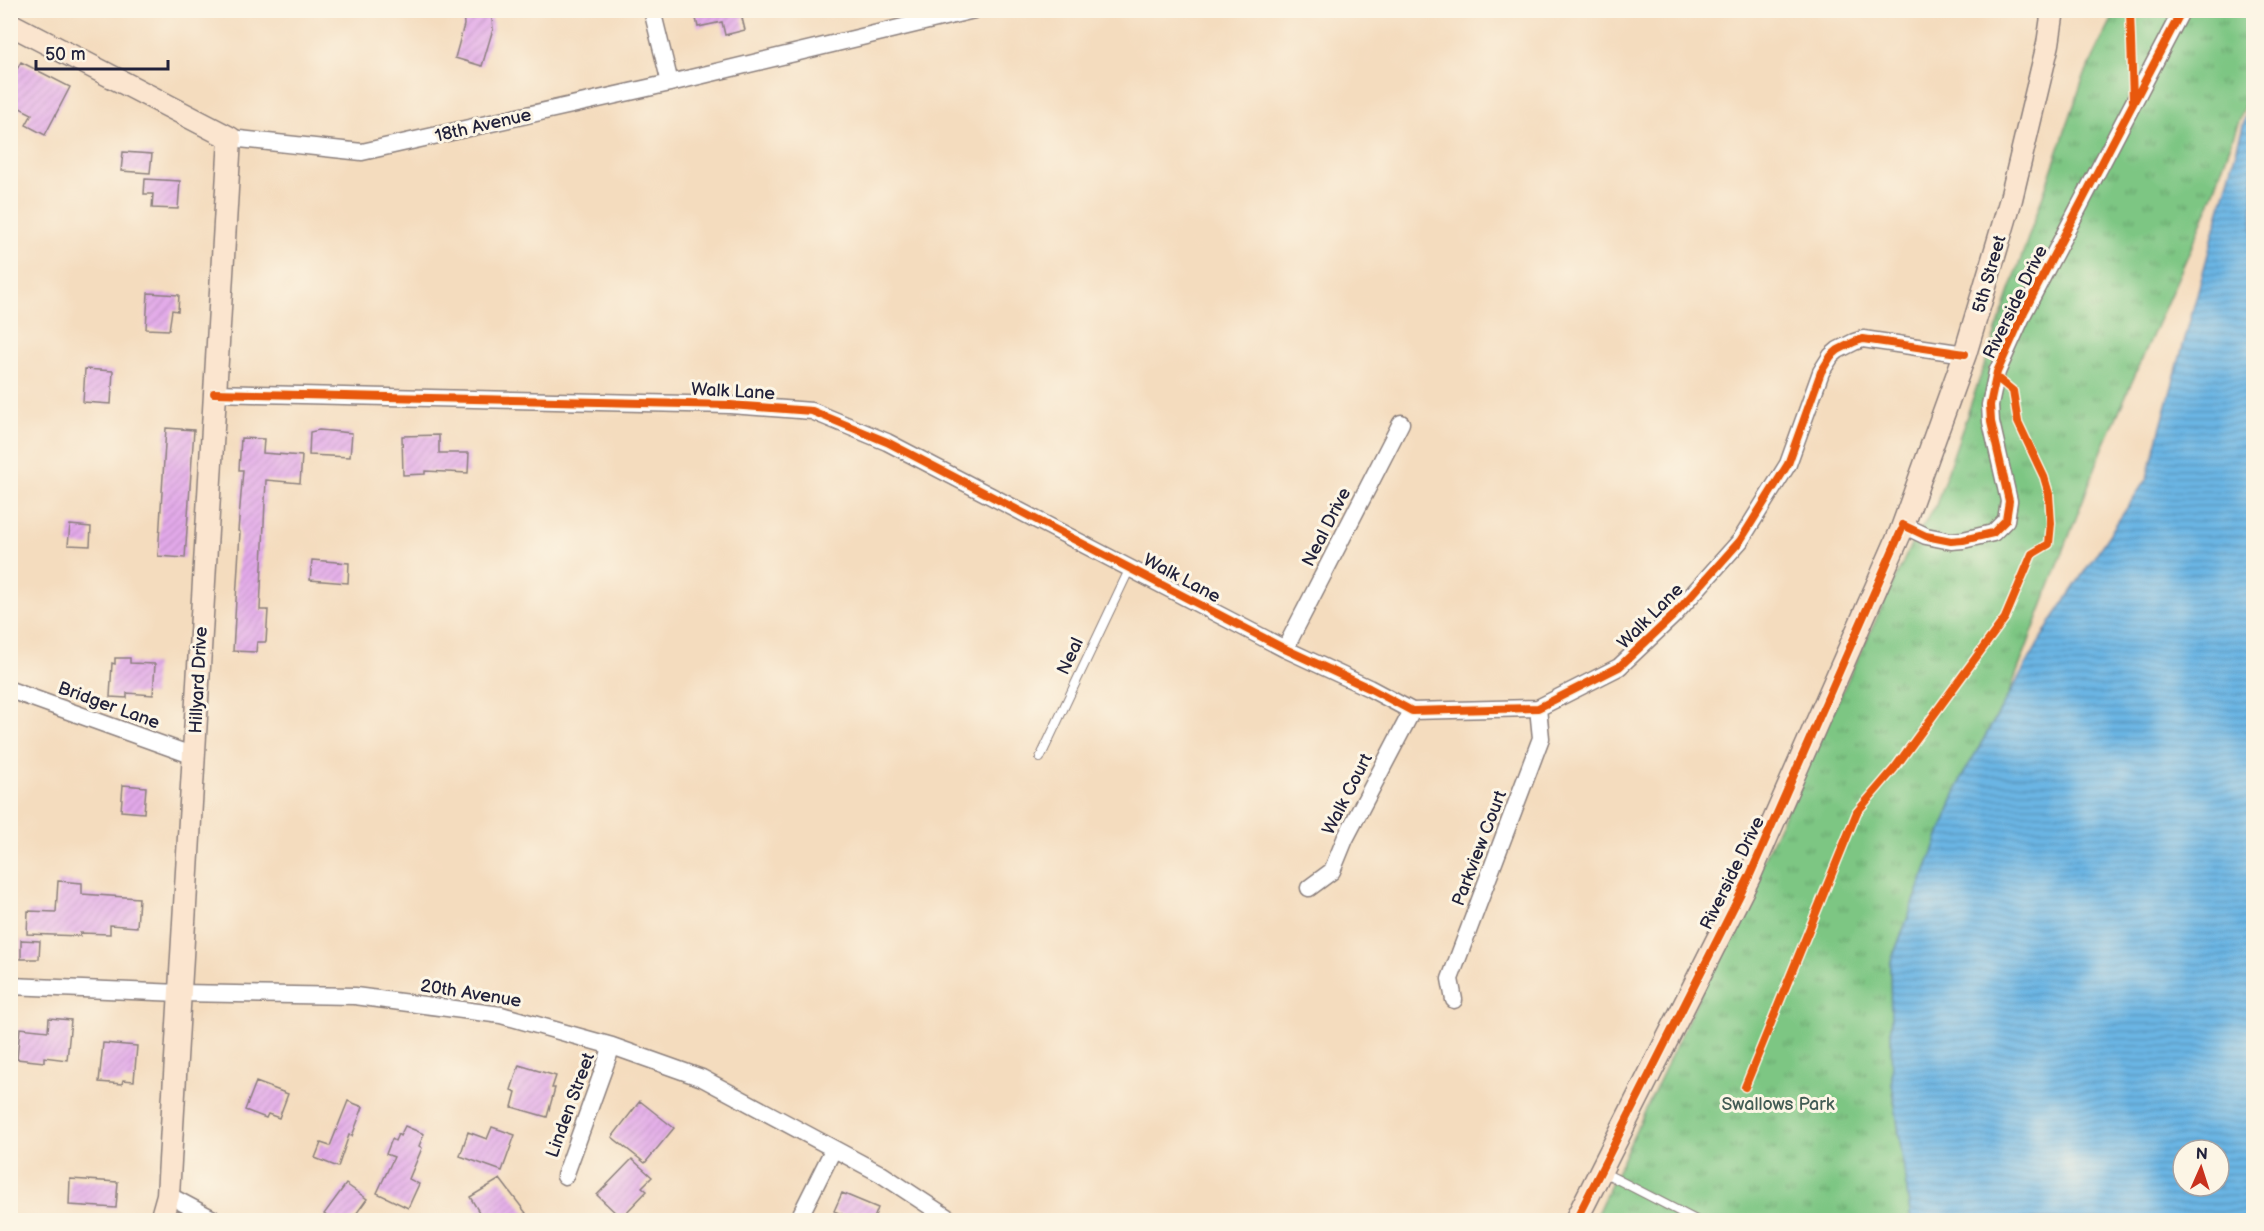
<svg xmlns="http://www.w3.org/2000/svg" width="2264" height="1231" viewBox="0 0 2264 1231" font-family="'Balsamiq Sans',sans-serif">
<style>
.park{fill:url(#park-tufts);stroke:#50745f;stroke-width:1.5}
.water{fill:url(#water-rules);stroke:#466c90;stroke-width:1.5;fill-rule:evenodd}
.building{fill:url(#building-hatch)}
.lines{fill:none;stroke-linecap:round;stroke-linejoin:round}
.lane-casing{stroke:#8b7f7c;stroke-width:10}
.street-casing{stroke:#8b7f7c;stroke-width:19}
.secondary-casing{stroke:#8b7f7c;stroke-width:25}
.lane{stroke:#fff;stroke-width:8}
.street{stroke:#fff;stroke-width:16}
.secondary{stroke:#fbe5cf;stroke-width:22}
.cycleway-casing{stroke:#fcf5e5;stroke-width:11}
.cycleway{stroke:#e8590c;stroke-width:8}
.labels{text-anchor:middle;stroke-width:6;stroke-linejoin:round;paint-order:stroke}
.street-label{font-size:18px;fill:#22223b;stroke:#fcf5e5}
.park-label{font-size:18px;fill:#425b54;stroke:#fcf5e5}
</style>
<defs>
<pattern id="park-tufts" width="24" height="20" patternUnits="userSpaceOnUse" patternTransform="scale(1.5)"><rect width="24" height="20" fill="#7dc683"/><path d="M3 7l-1-3M5 7V3M7 7l1-3M15 17l-1-3M17 17v-4M19 17l1-3" fill="none" stroke="#66a06c"/></pattern>
<pattern id="water-rules" width="6" height="5" patternUnits="userSpaceOnUse" patternTransform="scale(1.5)"><rect width="6" height="5" fill="#6bb5e4"/><path d="M0 2.5h6" fill="none" stroke="#5893ba"/></pattern>
<pattern id="building-hatch" width="6" height="6" patternUnits="userSpaceOnUse" patternTransform="scale(1.5)"><rect width="6" height="6" fill="#e2a9e9"/><path d="M-1 1l2-2M0 6l6-6M5 7l2-2" fill="none" stroke="#c291c9"/></pattern>
</defs>
<rect width="100%" height="100%" fill="#fcf5e5"/>
<filter id="ink" filterUnits="userSpaceOnUse"><feTurbulence type="fractalNoise" baseFrequency=".0167" numOctaves="2"/><feDisplacementMap in="SourceGraphic" scale="12" xChannelSelector="R" yChannelSelector="G"/><feConvolveMatrix kernelMatrix="1 2 1 2 8 2 1 2 1" color-interpolation-filters="sRGB"/></filter>
<filter id="wash" filterUnits="userSpaceOnUse"><feTurbulence type="fractalNoise" baseFrequency=".008" numOctaves="4" result="noise"/><feDisplacementMap in="SourceGraphic" scale="24" xChannelSelector="R" yChannelSelector="G"/><feGaussianBlur stdDeviation="1.35" result="paint"/><feColorMatrix in="noise" values="0 0 0 0 0 0 0 0 0 0 0 0 0 0 0 0 0 1.4 0 .05"/><feComposite in="paint" operator="in"/></filter>
<g filter="url(#wash)">
<rect width="100%" height="100%" fill="#f4dcbe"/>
<!-- park -->
<path class="park" d="M2116,11H2253V82L2205,216L2102,450L2008,696L1962,777L1890,964L1892,1083L1911,1220H1594L1911,545L1936,505L2083,79Z"/>
<!-- water -->
<path class="water" d="M2253,89V1220H1911L1892,1083L1890,964L1962,777L2052,620L2147,478ZM2183,1150H2219V1186H2183Z"/>
<g id="blocks">
<!-- building -->
<path class="building" d="M463,10H491L493,29L482,66L455,58L464,25Z
M694,10H745V17L742,18L745,30L725,35L722,22L698,27Z
M21,62L70,87L45,135L26,125L32,114L10,103V81Z
M123,152L152,154L150,173L121,171Z
M145,179L180,181L178,209L152,208L153,194H144Z
M148,293L179,295L178,311L172,310L169,330L146,329Z
M85,369L113,371L111,404L83,402Z
M166,428L194,430L185,558L158,556Z
M319,430L352,433L350,457L309,455L310,432Z
M439,435V453H469L468,473L425,471V474L403,475L402,436Z
M241,438L264,439L263,453L302,456L300,483L266,480L260,610H268L266,642H257L256,652L233,651L240,532L238,531L243,470H239Z
M70,525L91,527L90,546L68,545Z
M312,560L349,563L348,583L310,580Z
M115,658H130V663L155,664L153,695L127,693V698L110,697L112,663L115,664Z
M123,785L146,787L144,813L121,811Z
M58,881L82,883V894L139,898L137,927L110,925V934L80,933V936L27,934L28,911L56,912Z
M21,940L40,941L39,959H21Z
M49,1018L71,1020L67,1060L44,1057V1062L17,1059L20,1028L48,1031Z
M103,1043L137,1046L134,1081L123,1080L122,1084L99,1082Z
M519,1065L556,1076L552,1088H555L547,1117L512,1107L516,1092L511,1090Z
M256,1082L288,1094L279,1118L268,1114L266,1118L245,1110Z
M348,1101L363,1107L352,1136L349,1135L338,1167L315,1158L321,1143L330,1146Z
M640,1101L674,1128L645,1163L612,1137Z
M405,1126L424,1134L419,1146L422,1148L409,1179L419,1184L408,1208L377,1193L394,1157L386,1154L392,1139L395,1141L398,1134L400,1136Z
M492,1127L515,1135L502,1171L460,1156L468,1132L487,1139Z
M632,1159L652,1177L642,1187L647,1191L621,1218L597,1195Z
M70,1179L118,1182L116,1208L69,1205Z
M500,1179L526,1213L513,1221H494L490,1214L483,1219L470,1197Z
M346,1184L367,1199L351,1221H333L324,1214Z
M842,1193L878,1208L873,1221H846L848,1217L834,1211Z"/>
</g>
</g>
<g filter="url(#ink)">
<use href="#blocks" fill-opacity="0" stroke="#8b7f7c" stroke-width="1.5"/>
<g class="lines">
<defs>
<path id="lane" d="M1040,758L1130,568
M1601,1171L1696,1220"/>
<path id="street" d="M652,10L670,83
M230,138L362,152L670,83L974,10
M214,393L730,405L812,411L887,442L1285,649L1369,688L1412,711L1538,708L1619,667L1674,615L1740,541L1788,464L1821,372L1831,356L1838,350L1854,342L1863,339L1965,354
M1903,525L1926,536L1951,541L1963,540L1993,533L2006,520L2009,501L1991,422L1990,405L1997,372L2024,312L2182,10
M1285,649L1401,423
M10,690L194,756
M1309,888L1332,871L1345,839L1412,711
M10,986L180,993L355,996L501,1015L612,1046L702,1078L881,1174L951,1220
M1454,1000L1450,979L1541,738L1538,708
M565,1176L612,1046
M168,1195L215,1220
M798,1220L833,1150"/>
<path id="secondary" d="M10,24L230,138L168,1195L161,1220
M1576,1220L1750,875L1901,531L1965,354L2011,199L2048,44L2053,10"/>
</defs>
<!-- lane casing -->
<use href="#lane" class="lane-casing"/>
<!-- street casing -->
<use href="#street" class="street-casing"/>
<!-- secondary casing -->
<use href="#secondary" class="secondary-casing"/>
<!-- lane -->
<use href="#lane" class="lane"/>
<!-- street -->
<use href="#street" class="street"/>
<!-- secondary -->
<use href="#secondary" class="secondary"/>
<defs>
<path id="cycleway" d="M2130,10L2133,100
M214,393L730,405L812,411L887,442L1285,649L1369,688L1412,711L1538,708L1619,667L1674,615L1740,541L1788,464L1821,372L1831,356L1838,350L1854,342L1863,339L1965,354
M1903,525L1926,536L1951,541L1963,540L1993,533L2006,520L2009,501L1991,422L1990,405L1997,372L2024,312L2182,10
M1745,1087L1857,812L1894,769L2005,618L2032,554L2049,544L2051,523L2049,494L2044,477L2018,422L2013,391L1996,377
M1576,1220L1750,875L1901,531"/>
</defs>
<!-- cycleway casing -->
<use href="#cycleway" class="cycleway-casing"/>
<!-- cycleway -->
<use href="#cycleway" class="cycleway"/>
</g>
</g>
<g class="labels">
<!-- street labels -->
<g class="street-label">
<text transform="translate(483 125) rotate(-13)" y="6">18th Avenue</text>
<text transform="translate(1989 274) rotate(-74)" y="6">5th Street</text>
<text transform="translate(2015 302) rotate(-64)" y="6">Riverside Drive</text>
<text transform="translate(733 391) rotate(3)" y="6">Walk Lane</text>
<text transform="translate(1326 527) rotate(-63)" y="6">Neal Drive</text>
<text transform="translate(1182 578) rotate(28)" y="6">Walk Lane</text>
<text transform="translate(1650 616) rotate(-45)" y="6">Walk Lane</text>
<text transform="translate(1070 656) rotate(-65)" y="6">Neal</text>
<text transform="translate(198 680) rotate(-87)" y="6">Hillyard Drive</text>
<text transform="translate(109 705) rotate(20)" y="6">Bridger Lane</text>
<text transform="translate(1347 794) rotate(-63)" y="6">Walk Court</text>
<text transform="translate(1479 848) rotate(-69)" y="6">Parkview Court</text>
<text transform="translate(1732 873) rotate(-64)" y="6">Riverside Drive</text>
<text transform="translate(471 993) rotate(9)" y="6">20th Avenue</text>
<text transform="translate(570 1105) rotate(-70)" y="6">Linden Street</text>
</g>
<!-- park labels -->
<g class="park-label">
<text x="1778" y="1110">Swallows Park</text>
</g>
</g>
<!-- margin -->
<rect width="2264" height="1231" fill="none" stroke="#fcf5e5" stroke-width="36"/>
<!-- north arrow -->
<g transform="translate(2201 1168) rotate(3)"><circle r="28" fill="#fcf5e5" stroke="#a5a1a1" stroke-width="1.5"/>
<path d="M0-4.5L10 22L0 15L-10 22Z" fill="#c8321e"/>
<text y="-9" font-size="16" font-weight="bold" text-anchor="middle" fill="#22223b">N</text>
</g>
<!-- scale -->
<path d="M36 60v9h132v-9" fill="none" stroke="#22223b" stroke-width="3"/>
<text x="45" y="60" font-size="18" fill="#22223b" stroke="#fcf5e5" stroke-width="4.5" paint-order="stroke">50 m</text>
</svg>
